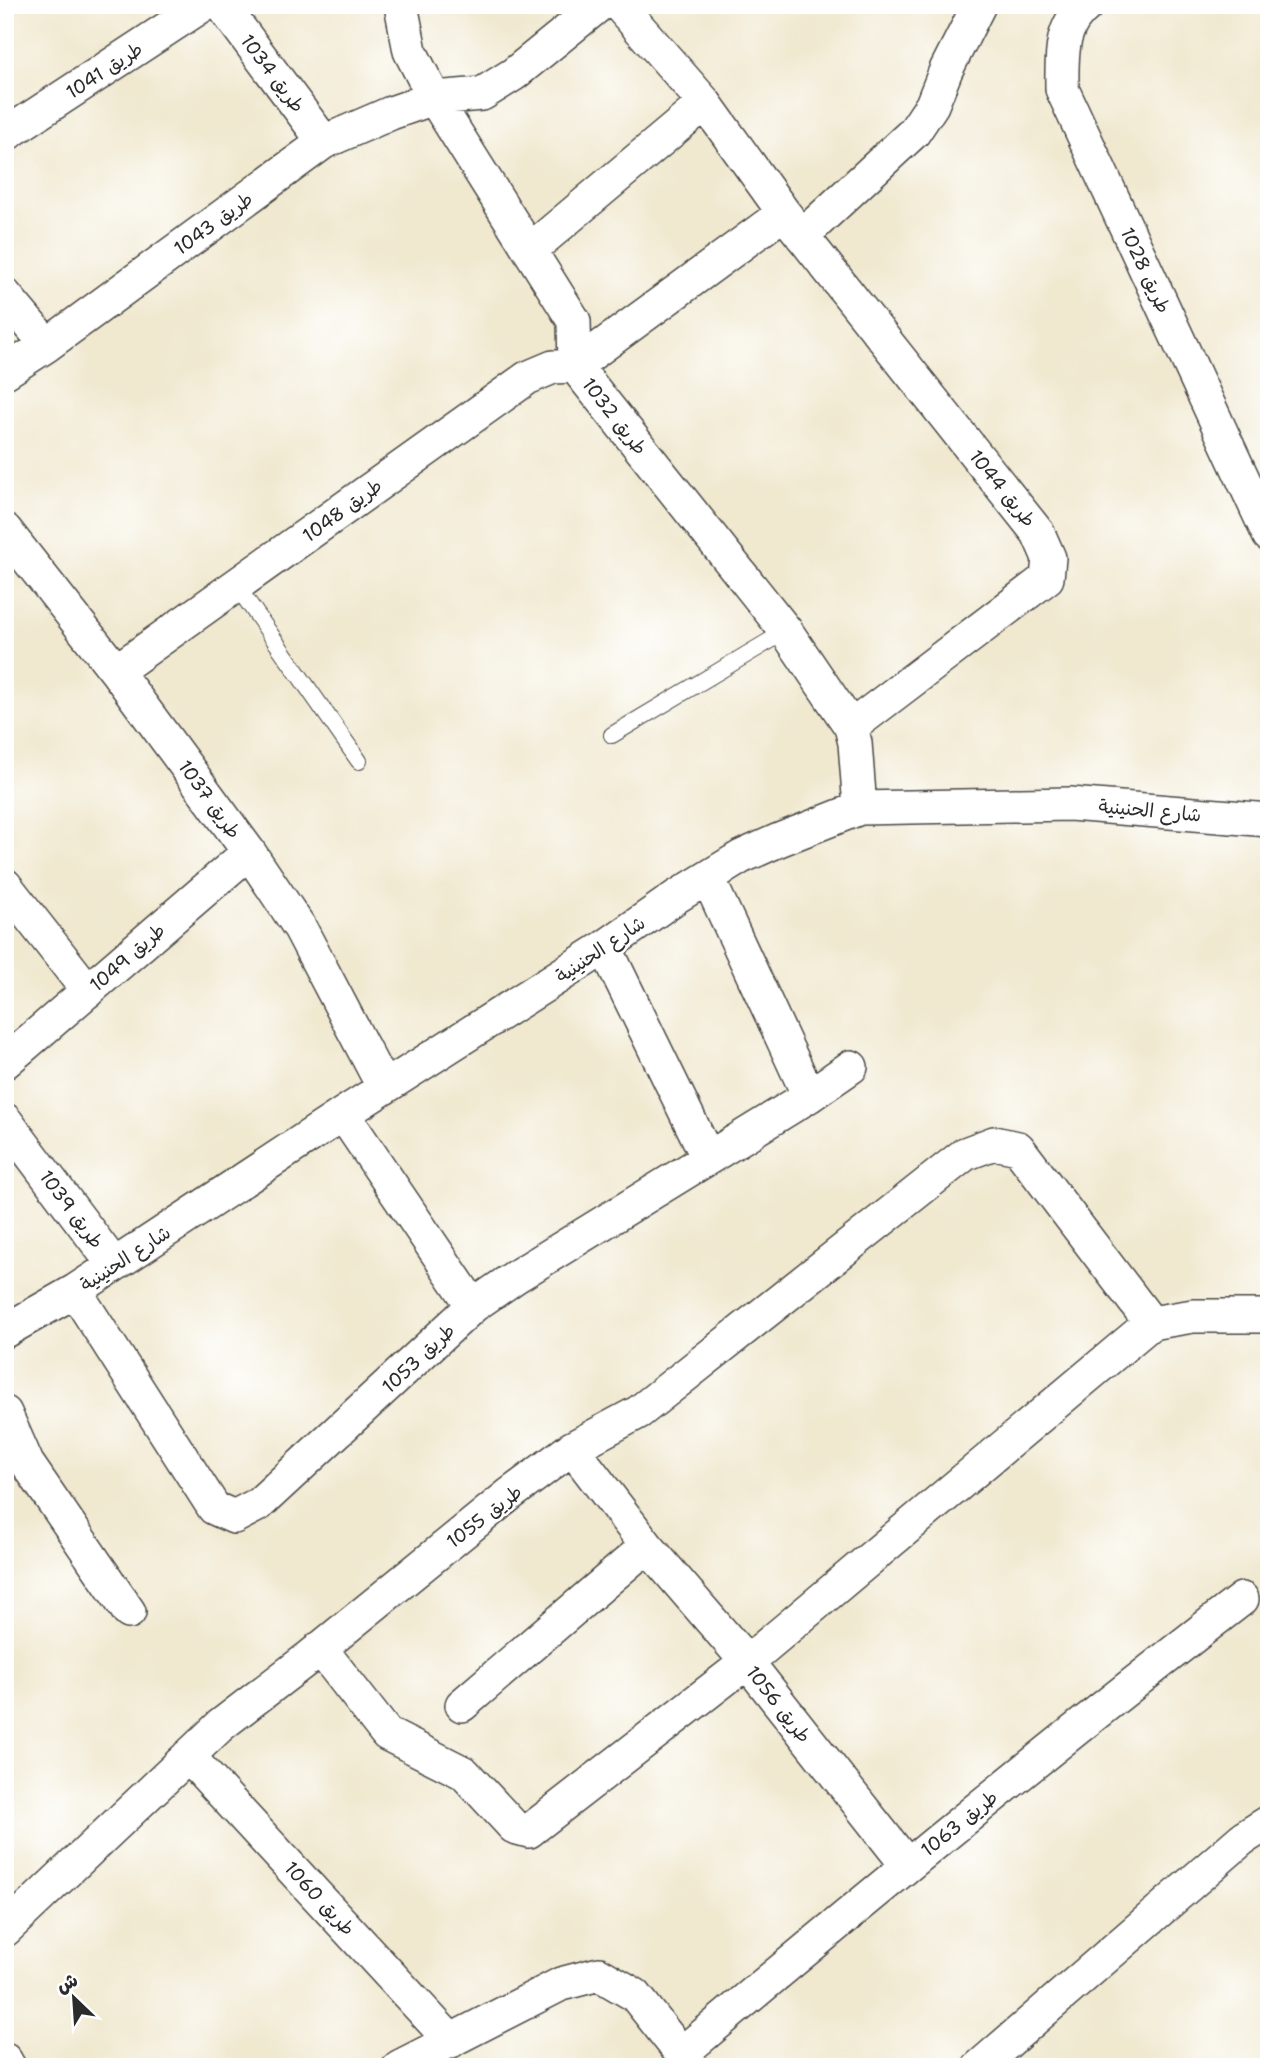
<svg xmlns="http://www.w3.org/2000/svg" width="1274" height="2072" viewBox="0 0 1274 2072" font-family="'Shantell Sans','Playpen Sans Arabic',sans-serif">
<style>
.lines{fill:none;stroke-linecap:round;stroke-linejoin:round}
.service-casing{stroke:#494744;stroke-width:18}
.minor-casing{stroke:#494744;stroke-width:36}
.service{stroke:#fff;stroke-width:16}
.minor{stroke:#fff;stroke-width:33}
.labels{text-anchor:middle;stroke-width:5;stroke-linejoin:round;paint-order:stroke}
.street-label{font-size:19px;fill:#2b2b2b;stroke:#fff}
</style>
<rect width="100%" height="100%" fill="#fff"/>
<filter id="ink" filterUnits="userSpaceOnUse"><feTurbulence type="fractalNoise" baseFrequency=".0143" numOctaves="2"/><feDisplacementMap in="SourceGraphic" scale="14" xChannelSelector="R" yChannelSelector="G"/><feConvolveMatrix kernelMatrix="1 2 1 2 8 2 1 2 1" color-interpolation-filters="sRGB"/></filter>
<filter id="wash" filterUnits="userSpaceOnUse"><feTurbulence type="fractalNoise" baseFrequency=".00686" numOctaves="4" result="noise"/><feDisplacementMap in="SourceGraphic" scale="28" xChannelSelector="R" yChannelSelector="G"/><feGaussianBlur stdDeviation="1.57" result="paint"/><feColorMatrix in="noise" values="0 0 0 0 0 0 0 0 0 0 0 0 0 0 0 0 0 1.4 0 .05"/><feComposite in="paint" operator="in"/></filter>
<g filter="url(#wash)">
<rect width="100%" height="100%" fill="#f0e8cf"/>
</g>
<g filter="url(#ink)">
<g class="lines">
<defs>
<path id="service" d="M236,585L359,761
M612,735L786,631"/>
<path id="minor" d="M222,5L324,142
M401,5L410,51L434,98L574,321L575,366L786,631L851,727L855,743L860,808
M619,5L705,103L784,213L1038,533L1049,558L1047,578L851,727
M1087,5C1059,26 1062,58 1062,89L1269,535
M5,135L203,5
M802,236L914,132L932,105L946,70L979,5
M530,250L705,103
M5,295L47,345
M575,366L784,213
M5,372L47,345L324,142L391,113L434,98L482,94L514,74L599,5
M5,530L116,671L249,852L300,928L384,1088
M116,671L527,378L553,367L575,366
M708,878L809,1096
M5,885L88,991
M605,947L708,1158
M5,1062L249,852
M343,1114L473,1306
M5,1120L114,1265
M75,1291L214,1508L234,1517L259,1504L473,1306L515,1277L809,1096L851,1067
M5,1331L75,1291L343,1114L605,947L676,897L741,857L779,840L860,808L1070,804L1269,820
M5,1413L27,1463L129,1612
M572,1448L647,1546L747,1662L907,1865
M320,1648L387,1734L464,1773L514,1827L529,1831L747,1662L1151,1323L1193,1316H1269
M462,1705L647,1546
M188,1756L451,2041
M5,1930L221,1725L311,1656L509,1495L572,1448L639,1412L965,1154L994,1143L1018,1148L1151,1323
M681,2054C866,1899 1051,1746 1242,1599
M5,2060L9,2067
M399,2067L561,1984L599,1974L635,1995L692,2067
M979,2067L1242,1839L1269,1822"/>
</defs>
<!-- service casing -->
<use href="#service" class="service-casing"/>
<!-- minor casing -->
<use href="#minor" class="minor-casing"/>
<!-- service -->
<use href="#service" class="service"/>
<!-- minor -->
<use href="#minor" class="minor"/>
</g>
</g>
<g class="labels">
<!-- street labels -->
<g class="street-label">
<text transform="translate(104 70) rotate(-33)" y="7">طريق 1041</text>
<text transform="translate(273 73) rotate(53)" y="7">طريق 1034</text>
<text transform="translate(213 223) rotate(-36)" y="7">طريق 1043</text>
<text transform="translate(1146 270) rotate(65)" y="7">طريق 1028</text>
<text transform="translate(615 416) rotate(52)" y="7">طريق 1032</text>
<text transform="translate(1003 488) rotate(51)" y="7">طريق 1044</text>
<text transform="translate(342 510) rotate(-36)" y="7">طريق 1048</text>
<text transform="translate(210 799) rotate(54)" y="7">طريق 1037</text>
<text transform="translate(1150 810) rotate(5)" y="7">شارع الحنينية</text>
<text transform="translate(600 949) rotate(-34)" y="7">شارع الحنينية</text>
<text transform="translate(127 957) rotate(-41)" y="7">طريق 1049</text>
<text transform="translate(72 1209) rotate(53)" y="7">طريق 1039</text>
<text transform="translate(125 1258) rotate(-33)" y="7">شارع الحنينية</text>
<text transform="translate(418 1358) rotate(-43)" y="7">طريق 1053</text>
<text transform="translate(484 1516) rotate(-38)" y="7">طريق 1055</text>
<text transform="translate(779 1704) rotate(52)" y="7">طريق 1056</text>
<text transform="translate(959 1823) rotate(-39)" y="7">طريق 1063</text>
<text transform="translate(320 1898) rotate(47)" y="7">طريق 1060</text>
</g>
</g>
<!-- margin -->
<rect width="1274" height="2072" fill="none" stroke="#fff" stroke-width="28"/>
<!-- north arrow -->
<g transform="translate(74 1998) rotate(335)" stroke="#ffffff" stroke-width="5" paint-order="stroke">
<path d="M0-5L12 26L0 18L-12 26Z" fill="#2b2b2b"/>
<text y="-10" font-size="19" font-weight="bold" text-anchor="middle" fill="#2b2b2b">ش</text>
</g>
</svg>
